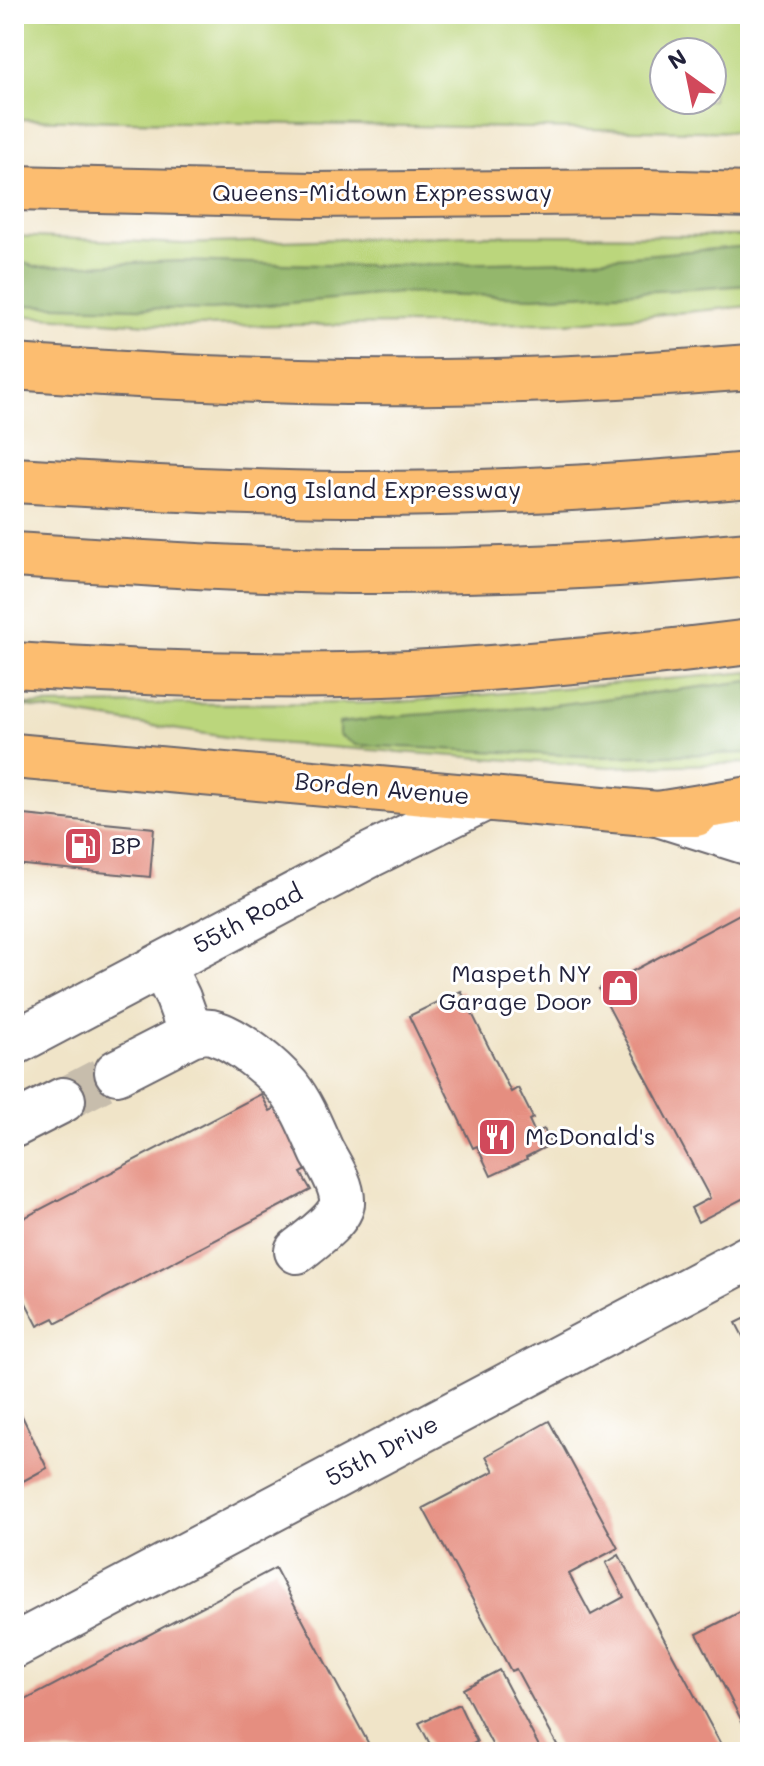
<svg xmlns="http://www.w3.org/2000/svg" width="764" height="1766" viewBox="0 0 764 1766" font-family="Mali,sans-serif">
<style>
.green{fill:#bbd67c;stroke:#6e7c5c;stroke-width:2;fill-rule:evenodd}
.forest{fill:#94b76c;stroke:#5b6c54;stroke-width:2}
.building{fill:#e58e80}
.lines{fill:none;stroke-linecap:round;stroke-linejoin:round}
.minor-tunnel{stroke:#c7bdac;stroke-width:44;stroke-dasharray:44 22;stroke-linecap:butt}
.minor-casing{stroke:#6a666c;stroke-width:48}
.major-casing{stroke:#6a666c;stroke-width:48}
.highway-casing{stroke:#6a666c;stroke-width:48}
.minor{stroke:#fff;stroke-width:44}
.major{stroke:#fcbd6f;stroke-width:44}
.highway{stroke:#fcbd6f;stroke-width:44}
.labels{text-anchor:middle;stroke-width:6;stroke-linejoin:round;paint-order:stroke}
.street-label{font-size:24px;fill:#22223b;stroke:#fff}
.poi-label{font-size:24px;fill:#22223b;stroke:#fff;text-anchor:start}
</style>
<rect width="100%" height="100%" fill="#fff"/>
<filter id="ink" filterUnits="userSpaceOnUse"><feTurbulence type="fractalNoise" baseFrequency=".0125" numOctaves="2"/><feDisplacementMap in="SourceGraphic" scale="16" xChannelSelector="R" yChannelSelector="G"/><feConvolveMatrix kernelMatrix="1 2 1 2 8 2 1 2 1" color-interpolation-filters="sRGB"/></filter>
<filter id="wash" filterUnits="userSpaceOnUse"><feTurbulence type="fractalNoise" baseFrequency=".006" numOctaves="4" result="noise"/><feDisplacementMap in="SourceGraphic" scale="32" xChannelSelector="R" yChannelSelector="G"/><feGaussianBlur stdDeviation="1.8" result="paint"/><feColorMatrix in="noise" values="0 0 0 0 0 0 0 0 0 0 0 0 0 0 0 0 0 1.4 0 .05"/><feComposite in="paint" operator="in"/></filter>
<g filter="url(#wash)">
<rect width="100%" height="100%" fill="#f0e4c8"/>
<!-- green -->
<path class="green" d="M14,14H750V132L14,119ZM664,52H712V100H664Z
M476,235L750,236V306L566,323L178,326L14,315V236L183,244Z
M750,672V763L610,767L259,742L14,705L388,703Z"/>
<!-- forest -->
<path class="forest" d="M750,246V285L677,290L534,297L399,293L212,310L14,305V260L37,267L179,261L358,266L569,261Z
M750,681V753L602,757L356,745L339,735V723L412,715L537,707Z"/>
<g id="blocks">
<!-- building -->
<path class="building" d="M14,814L154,828L150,877L14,864Z
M745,911L750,919V1195L698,1222L691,1208L710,1198L599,989Z
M461,991L511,1092L518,1088L533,1118L529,1120L535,1133L544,1129L551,1144L526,1157L527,1159L491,1176L477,1146L473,1148L409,1016Z
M261,1094L270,1111L288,1102L320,1163L301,1173L311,1190L57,1323L54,1318L38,1326L14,1280V1247L16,1246L14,1242V1223Z
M750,1316V1350L736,1323Z
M14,1399L47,1468L14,1486Z
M549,1421L618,1548L569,1574L591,1615L624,1597L606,1563L619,1555L725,1752H561L516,1669L511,1671L423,1508L494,1471L486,1456Z
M275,1568L373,1752H14V1706Z
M750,1607V1732L748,1733L697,1634Z
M499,1670L542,1752H496L463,1689Z
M459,1704L477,1742L456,1752H434L419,1723Z"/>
</g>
</g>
<g filter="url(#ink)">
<use href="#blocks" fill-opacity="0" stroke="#6a666c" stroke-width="2"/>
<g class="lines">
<!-- minor-tunnel -->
<path class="minor-tunnel" d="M63,1100L117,1072"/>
<defs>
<path id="minor" d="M658,814L750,843
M162,965L178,998L191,1034
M14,1043L370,855L484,799
M117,1072L191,1034C198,1032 207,1030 215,1033C238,1040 272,1068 288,1087C303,1106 312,1130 322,1152C330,1166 343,1186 342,1203C341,1219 309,1241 297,1251
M14,1125L63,1100
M14,1646L750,1257"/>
<path id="major" d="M14,188L312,195L643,192L750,195
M14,756L547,804L658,814H696"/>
<path id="highway" d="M14,367C109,374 205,379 300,381C450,385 601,379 750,367
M14,480C123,486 233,493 343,494C479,495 615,487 750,475
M14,555C125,562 237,570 349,571C482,572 617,566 750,554
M14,665C145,673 279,679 410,673C524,667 637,656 750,642
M658,814L750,799"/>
</defs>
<!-- minor casing -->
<use href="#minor" class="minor-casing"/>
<!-- major casing -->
<use href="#major" class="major-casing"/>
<!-- highway casing -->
<use href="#highway" class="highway-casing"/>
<!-- minor -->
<use href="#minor" class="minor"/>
<!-- major -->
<use href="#major" class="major"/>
<!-- highway -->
<use href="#highway" class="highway"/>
</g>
</g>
<!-- icons -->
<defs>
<symbol id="fuel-square" viewBox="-11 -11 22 22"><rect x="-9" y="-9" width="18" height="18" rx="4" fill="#d1495b" stroke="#fff"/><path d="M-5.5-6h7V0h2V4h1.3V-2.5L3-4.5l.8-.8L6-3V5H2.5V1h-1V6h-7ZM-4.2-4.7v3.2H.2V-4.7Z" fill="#fff"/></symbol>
<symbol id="shop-square" viewBox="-11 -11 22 22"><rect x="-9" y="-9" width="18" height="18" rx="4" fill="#d1495b" stroke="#fff"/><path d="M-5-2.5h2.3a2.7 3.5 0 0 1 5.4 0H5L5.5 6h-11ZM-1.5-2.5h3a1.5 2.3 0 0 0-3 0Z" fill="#fff"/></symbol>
<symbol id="restaurant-square" viewBox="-11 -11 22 22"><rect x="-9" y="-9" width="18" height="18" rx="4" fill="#d1495b" stroke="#fff"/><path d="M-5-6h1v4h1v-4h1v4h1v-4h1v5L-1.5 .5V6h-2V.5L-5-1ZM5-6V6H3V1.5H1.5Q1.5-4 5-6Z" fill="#fff"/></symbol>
</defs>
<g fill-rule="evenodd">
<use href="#fuel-square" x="61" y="824" width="44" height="44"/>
<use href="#shop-square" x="598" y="966" width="44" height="44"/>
<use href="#restaurant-square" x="475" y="1115" width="44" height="44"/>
</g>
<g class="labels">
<!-- street labels -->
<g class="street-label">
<text x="382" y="201">Queens-Midtown Expressway</text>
<text x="382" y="498">Long Island Expressway</text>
<text transform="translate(382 789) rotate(5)" y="8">Borden Avenue</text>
<text transform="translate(248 919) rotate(-28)" y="8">55th Road</text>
<text transform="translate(382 1451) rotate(-28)" y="8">55th Drive</text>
</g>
<!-- poi labels -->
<g class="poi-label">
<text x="111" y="854">BP</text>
<text x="592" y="982" text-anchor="end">Maspeth NY<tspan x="592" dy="28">Garage Door</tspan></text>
<text x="525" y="1145">McDonald's</text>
</g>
</g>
<!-- margin -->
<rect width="764" height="1766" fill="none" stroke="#fff" stroke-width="48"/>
<!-- north arrow -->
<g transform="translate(688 76) rotate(327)"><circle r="38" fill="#ffffff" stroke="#a7a7b1" stroke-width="2"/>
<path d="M0-6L14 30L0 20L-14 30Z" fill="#d1495b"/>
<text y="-12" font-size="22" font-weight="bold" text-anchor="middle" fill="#22223b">N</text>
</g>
</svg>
